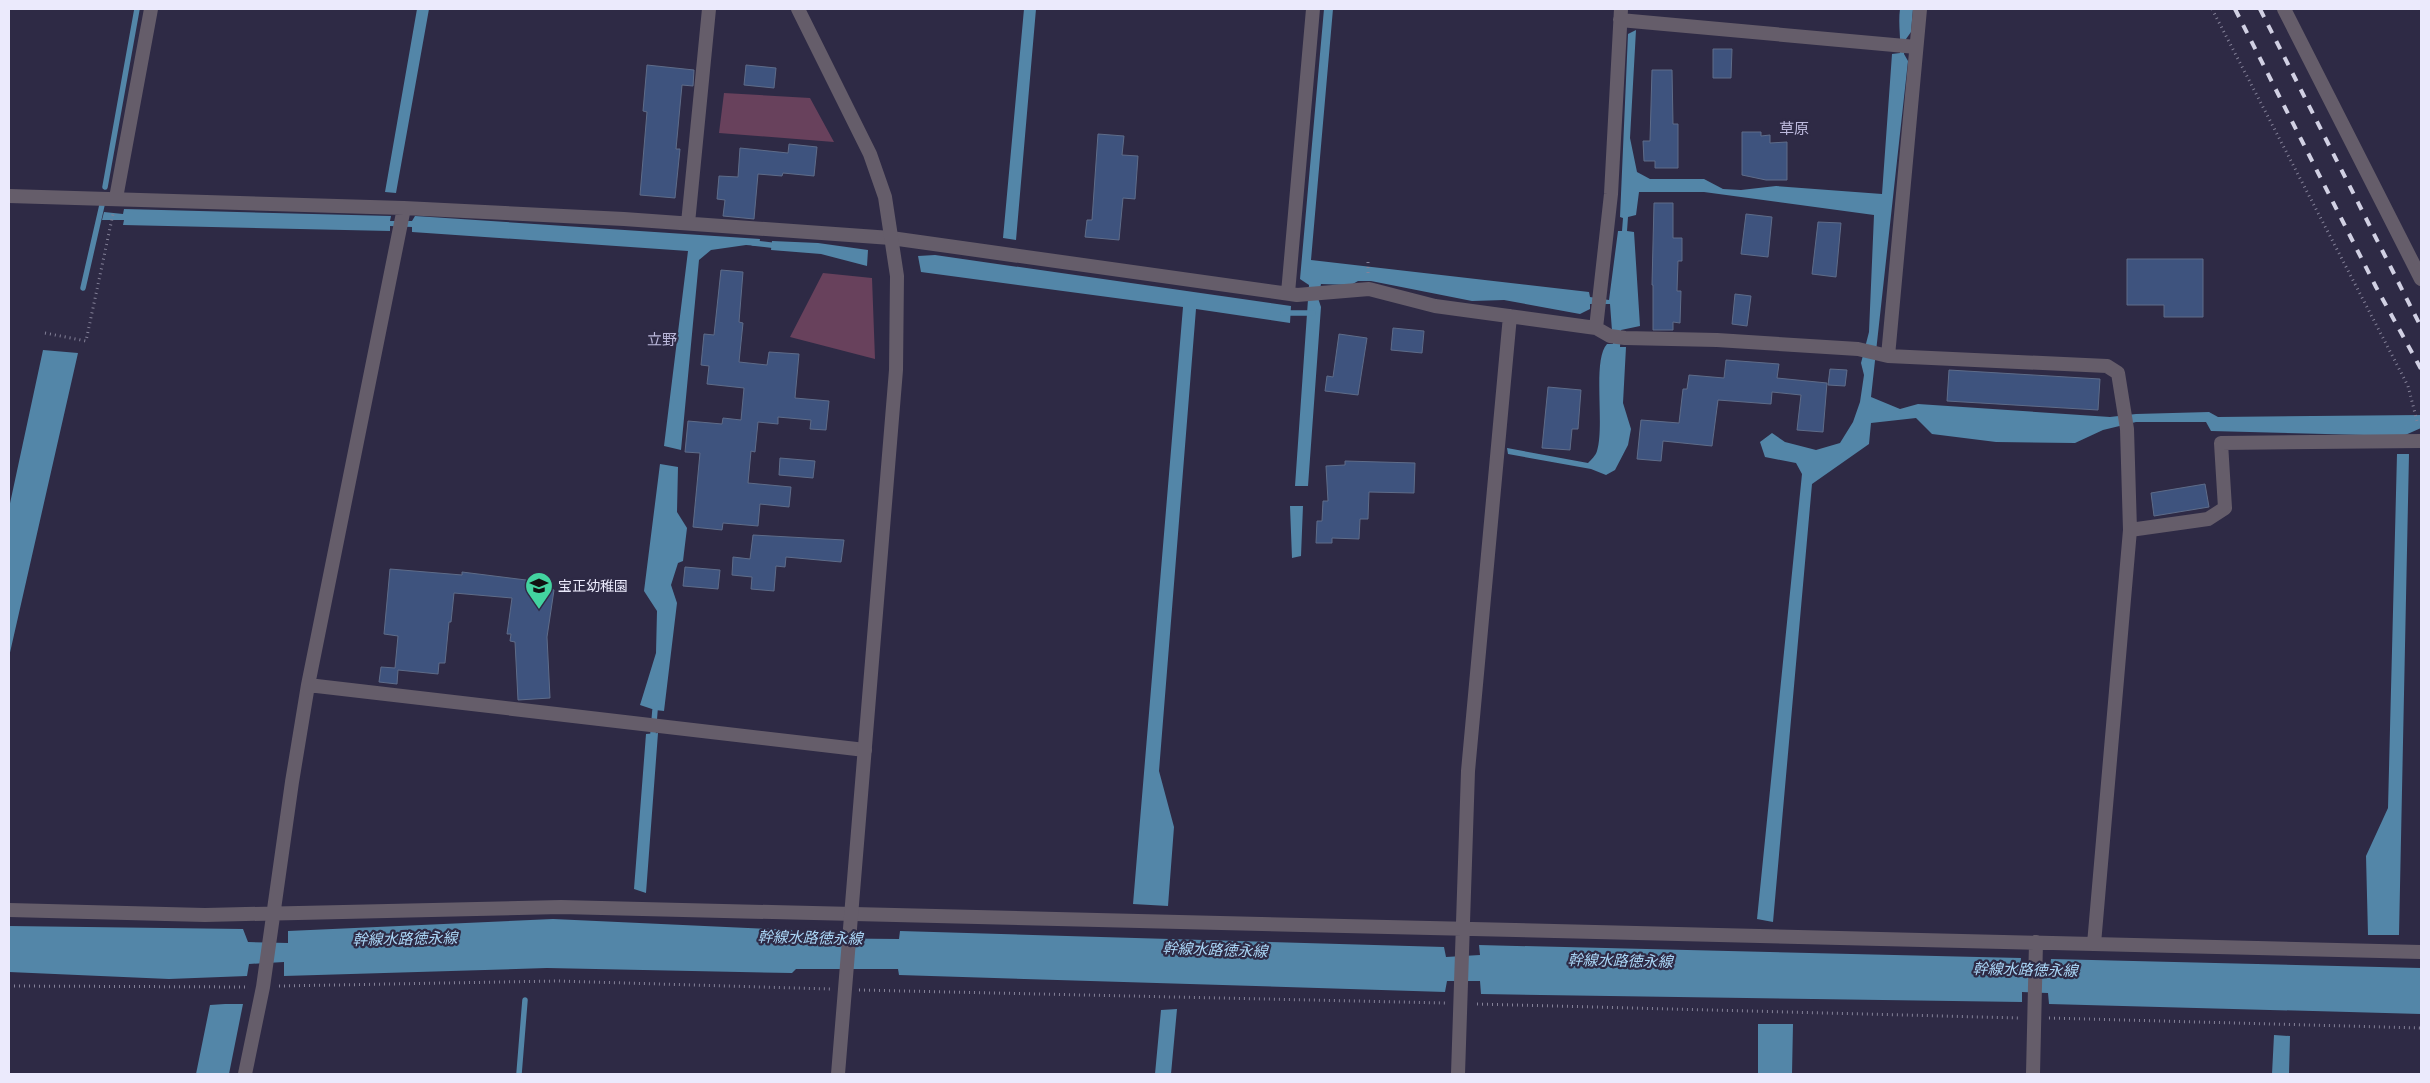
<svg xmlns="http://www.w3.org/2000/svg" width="2430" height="1083" viewBox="0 0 2430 1083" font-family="Signika,'Noto Sans JP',sans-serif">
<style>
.green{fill:#68415c}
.water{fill:#5386a8}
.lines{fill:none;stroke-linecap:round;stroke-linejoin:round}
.stream{stroke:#5386a8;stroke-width:5.5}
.building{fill:#3e537e;stroke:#5e6c89}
.path{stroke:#848198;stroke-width:3;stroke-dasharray:1 4;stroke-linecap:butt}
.minor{stroke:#655d6a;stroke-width:14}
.tertiary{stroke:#655d6a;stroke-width:14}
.rail{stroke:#d1d0e3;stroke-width:4;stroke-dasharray:9 9;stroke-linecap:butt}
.labels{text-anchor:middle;stroke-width:4.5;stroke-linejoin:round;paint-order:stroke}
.poi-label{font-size:14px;fill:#ebeafc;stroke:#2e2a45;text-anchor:start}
.neighbourhood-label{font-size:15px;fill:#bdbadd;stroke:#2e2a45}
.water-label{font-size:15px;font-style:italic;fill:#aad6f6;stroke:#2e2a45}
</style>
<rect width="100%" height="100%" fill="#2e2a45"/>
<!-- green -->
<path class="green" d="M724,93L810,98L834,142L719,133Z
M823,273L872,278L875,359L790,337Z"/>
<!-- water -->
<path class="water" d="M417,9H429L396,193L385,192Z
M1024,9H1036L1016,240L1003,238Z
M1324,9H1333L1311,260L1589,292L1590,297L1609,300L1618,231H1622L1623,218L1620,217L1628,34L1636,30L1630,138L1637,172L1650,179H1704L1723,189L1741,190L1776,186L1882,194L1892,54L1900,53C1901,37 1898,25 1900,9H1913L1911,32L1906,39L1904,54L1908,61L1871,397L1900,409L1918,404L2110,417L2136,414L2209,412L2218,417L2421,415V428L2403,436L2211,431L2206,422H2136L2103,430L2075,443L1996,442L1932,434L1916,418L1871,423L1869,444L1812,484L1773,922L1757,919L1802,474L1796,463L1765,457L1760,442L1772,433L1785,442L1816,450L1840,443L1853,422L1860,402L1864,375L1861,363L1869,332L1874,215L1704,192H1639L1636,215L1628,217L1627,231L1634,232L1640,326L1621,330L1620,347H1626L1623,403L1631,429L1628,445L1615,470L1606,475L1591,469L1508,454L1507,448L1588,463C1591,460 1596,455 1597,451C1605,425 1592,360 1607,344H1613L1610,304H1590V309L1580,314L1504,300L1472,301L1371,281H1358L1351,285L1321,284L1318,298L1321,307L1308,486H1295L1309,285L1300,279Z
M124,209L391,216L390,221H412L415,216L760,239L759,246L746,245L711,250L699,260L681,450L664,446L688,251L412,232V227L390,226V231L123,225L124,220H102L104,212L123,214Z
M772,241L818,243L868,250L867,266L821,254L771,250Z
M935,255L1291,306L1290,323L1196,309L1159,771L1174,827L1168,906L1133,904L1183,307L921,272L918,256Z
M43,350L78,353L9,657V508Z
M2397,454H2409L2399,935H2368L2366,856L2388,808Z
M660,464L678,467L677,512L687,528L683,561L678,563L671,585L677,603L664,711L655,710L640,705L656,653L657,611L644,591Z
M1290,506H1303L1301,556L1292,558Z
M658,733L646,893L634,889L646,734Z
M553,919L792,930L794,938L899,939L900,931L1444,947L1446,957L1480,955L1479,945L2021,958L2020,970H2050L2051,959L2421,968V1014L2049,1004L2048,993L2022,992V1002L1481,994L1480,981H1447L1445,992L899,975L898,969H796L792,973L547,968L284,976V962L249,964L247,976L169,979L9,972V926L243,929L248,942L288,943V931Z
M225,1004H243L229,1074H196L210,1005Z
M1177,1009L1171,1074H1155L1161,1010Z
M1758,1024H1793L1792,1074H1758Z
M2274,1035L2290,1036L2289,1074H2272Z"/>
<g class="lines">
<!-- stream -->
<path class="stream" d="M105,187L137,9
M753,243L779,246
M83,288L102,205
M1283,313H1313
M653,734L655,710
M519,1074L525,1000"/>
</g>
<!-- building -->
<path class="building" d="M1713,49H1732L1731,78H1713Z
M647,65L694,70L693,86L682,85L676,149H680L675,198L640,195L647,112L643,111Z
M746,65L776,68L774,88L744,85Z
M1652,70H1672L1673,124H1678V168H1655V161H1644L1643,141H1650Z
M1742,132H1761V136L1770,135V143L1787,142V180H1766L1742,175Z
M1098,134L1124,136L1122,155L1138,156L1135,199L1123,198L1119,240L1085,237L1087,220H1092Z
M789,144L817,147L814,176L783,173L782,176L758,174L754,219L723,216L725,200L717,199L719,176L738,177L740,148L788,153Z
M1654,203H1673V238H1682V261H1678L1677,291H1681L1680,323L1673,322V330H1653V285H1652Z
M1746,214L1772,217L1768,257L1741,254Z
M1818,222L1841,223L1836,277L1812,274Z
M2127,259H2203V317H2164V305H2127Z
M721,270L743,272L739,322L743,323L739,362L767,365L769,352L799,354L795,398L829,401L826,430L810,429L811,420L778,417V424L758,422L755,452L751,451L748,483L791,487L789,507L760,504L758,526L723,523L722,530L693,527L700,453L685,452L688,421L722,424L723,418L741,420L744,388L707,384L709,366L701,365L704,334L714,335Z
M1735,294L1751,296L1747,326L1732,324Z
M1393,328L1424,331L1422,353L1391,350Z
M1339,334L1367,338L1358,395L1325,391L1327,376L1333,377Z
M1726,360L1779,364L1777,378L1827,383L1823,432L1797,430L1801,395L1772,392L1771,404L1718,400L1712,446L1663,441L1661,461L1637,459L1641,420L1679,423L1683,389H1687L1689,375L1724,378Z
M1830,369L1847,370L1845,386L1828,385Z
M1949,370L2100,379L2098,410L1947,401Z
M1548,387L1581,390L1578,429H1572L1570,450L1542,448Z
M780,458L815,461L813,478L779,475Z
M1345,461L1415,463L1414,493L1369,492L1368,519H1360L1359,539L1332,538V543H1316L1317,521H1322L1323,501H1328L1326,466L1345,465Z
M2205,484L2209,507L2154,516L2151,493Z
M753,535L844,540L841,562L786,557L785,567L776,566L774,591L751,589L752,577L732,575L733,557L750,559Z
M685,567L720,570L718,589L683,586Z
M390,569L462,575V572L550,583L549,589L554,590L547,637L550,698L518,700L515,642L510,641L511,634H507L512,598L454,593L451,622H449L445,663H439L438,674L398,670L397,684L379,682L381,667L395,668L398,636L384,634Z"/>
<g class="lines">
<!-- path -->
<path class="path" d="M2212,9L2408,386L2418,425
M1368,262V274
M45,333L86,341L113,214
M9,986L248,987
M279,986L557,981L830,989
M859,990L1445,1003
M1477,1004L2020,1018
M2049,1018L2421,1028"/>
<!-- minor -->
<path class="minor" d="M2284,9L2421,279
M1620,20L1916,47
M9,196L404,208L624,219L891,238L1297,295L1369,289L1435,306L1596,328L1610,336L1625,338L1717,340L1858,349L1888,356L2107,366L2118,373L2127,429L2130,530L2094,944
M116,198L151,9
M688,223L709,9
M1288,293L1313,9
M1596,328L1611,194L1621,9
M1888,356L1920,9
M2130,530L2208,519L2225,508L2221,443L2421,441
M308,685L865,750
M9,910L205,915L561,907L2421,952
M245,1074L263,987L292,782L308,685L404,208
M1458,1074L1468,771L1510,316
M2033,1074L2036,942"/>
<!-- tertiary -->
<path class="tertiary" d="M798,9L870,154L885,197L897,276L896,370L838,1074"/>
<!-- rail -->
<path class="rail" d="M2235,9L2376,287L2421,369
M2260,9L2421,327"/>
</g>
<!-- icons -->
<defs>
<symbol id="school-pin" viewBox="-11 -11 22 30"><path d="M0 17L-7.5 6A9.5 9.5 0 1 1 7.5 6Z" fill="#43d4a0" stroke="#2e2a45"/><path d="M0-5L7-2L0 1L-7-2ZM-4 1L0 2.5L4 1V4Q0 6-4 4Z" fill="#111"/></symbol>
</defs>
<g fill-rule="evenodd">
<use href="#school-pin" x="523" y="570" width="32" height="43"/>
</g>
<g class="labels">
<!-- poi labels -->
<g class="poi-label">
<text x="558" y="591">宝正幼稚園</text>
</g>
<!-- neighbourhood labels -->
<g class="neighbourhood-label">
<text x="1794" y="134">草原</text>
<text x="662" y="345">立野</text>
</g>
<!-- water labels -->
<g class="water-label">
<text transform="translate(810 938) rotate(1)" y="5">幹線水路徳永線</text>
<text transform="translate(405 939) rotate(-1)" y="5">幹線水路徳永線</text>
<text transform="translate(1215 950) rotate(2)" y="5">幹線水路徳永線</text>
<text transform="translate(1620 961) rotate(1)" y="5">幹線水路徳永線</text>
<text transform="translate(2025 970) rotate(1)" y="5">幹線水路徳永線</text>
</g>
</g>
<!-- border -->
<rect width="2430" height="1083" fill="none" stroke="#ebeafc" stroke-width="20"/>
</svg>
